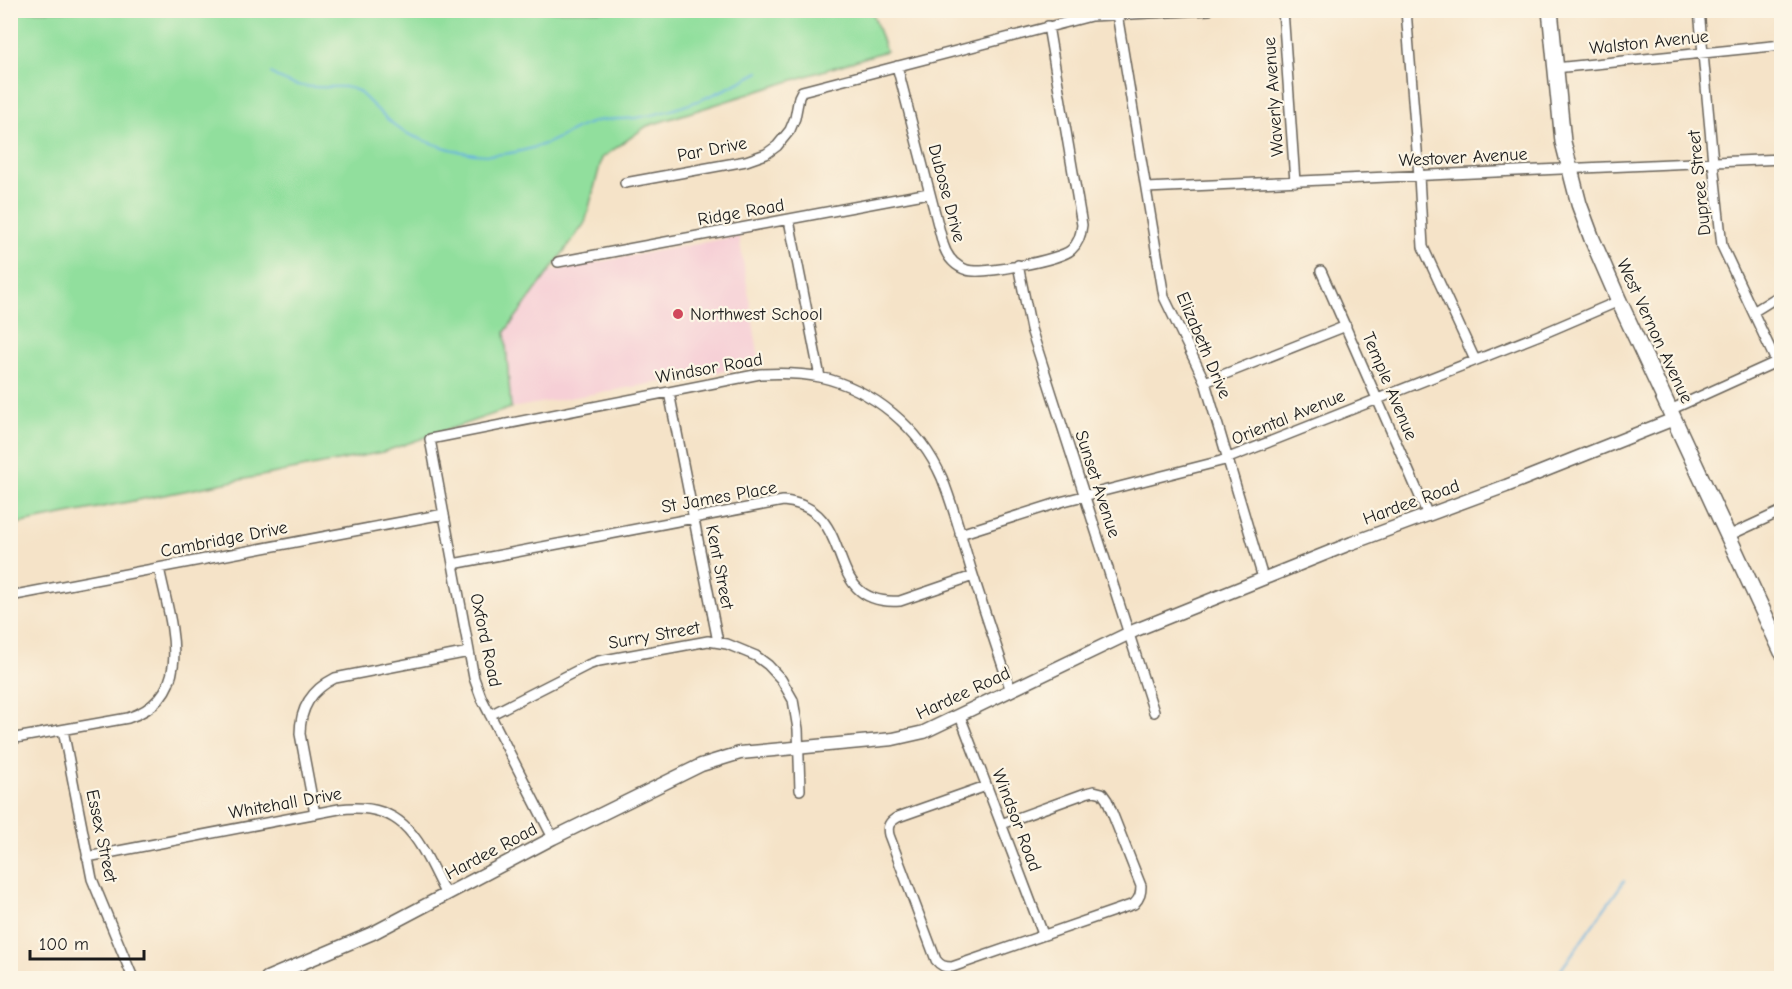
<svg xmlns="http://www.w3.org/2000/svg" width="1792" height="989" viewBox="0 0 1792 989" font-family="'Comic Neue',sans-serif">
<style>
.built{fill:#f6cfd6}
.green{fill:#91df9d;stroke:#567e5c;stroke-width:1.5}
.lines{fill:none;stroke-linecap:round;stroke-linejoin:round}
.stream{stroke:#68b2e0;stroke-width:2}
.minor-casing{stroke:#686258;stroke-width:12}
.tertiary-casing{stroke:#686258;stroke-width:15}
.primary-casing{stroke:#686258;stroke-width:18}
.minor{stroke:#fff;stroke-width:9}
.tertiary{stroke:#fff;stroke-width:12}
.primary{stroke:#fff;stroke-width:15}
.poi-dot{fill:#d1495b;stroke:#fcf5e5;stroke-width:2}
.labels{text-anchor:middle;stroke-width:4.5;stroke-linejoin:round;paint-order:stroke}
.street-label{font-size:18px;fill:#1c1c1c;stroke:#fcf5e5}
.poi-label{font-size:18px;fill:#1c1c1c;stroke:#fcf5e5;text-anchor:start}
</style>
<rect width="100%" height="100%" fill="#fcf5e5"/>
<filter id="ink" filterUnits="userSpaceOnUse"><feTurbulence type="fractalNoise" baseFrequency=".0167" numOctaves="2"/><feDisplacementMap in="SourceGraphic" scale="12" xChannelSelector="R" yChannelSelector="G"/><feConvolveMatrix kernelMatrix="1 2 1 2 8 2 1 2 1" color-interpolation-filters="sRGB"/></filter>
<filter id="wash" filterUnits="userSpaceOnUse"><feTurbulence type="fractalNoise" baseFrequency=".008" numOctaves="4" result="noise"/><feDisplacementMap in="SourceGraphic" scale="24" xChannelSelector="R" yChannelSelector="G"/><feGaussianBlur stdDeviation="1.35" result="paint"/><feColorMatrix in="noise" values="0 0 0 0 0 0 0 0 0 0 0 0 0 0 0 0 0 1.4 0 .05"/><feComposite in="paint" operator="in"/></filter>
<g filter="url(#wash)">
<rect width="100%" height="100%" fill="#f5e3c8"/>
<!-- built -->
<path class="built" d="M739,236L760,365L511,408L505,332L549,271Z"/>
<!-- green -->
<path class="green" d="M11,11H872L886,51L647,126L602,158L585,223L505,332L511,408L383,452L11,525Z"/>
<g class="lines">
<!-- stream -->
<path class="stream" d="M824,13L828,10
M271,73C283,82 300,87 316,87C331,88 345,84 358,91C370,102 393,127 406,133C414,137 423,140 431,143C473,158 500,159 542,145C562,138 580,124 601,120C614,118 628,120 641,117C683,110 722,92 759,72
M1555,978L1624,881"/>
</g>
</g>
<g filter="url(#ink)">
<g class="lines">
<defs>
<path id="minor" d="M1283,10L1295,182
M1406,10L1419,176L1423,247L1475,360
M1699,10L1713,162L1722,246L1782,374
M1117,14L1164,297L1205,382L1263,578
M897,66L943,244C947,257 954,266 967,270C981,275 1060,260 1071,250C1078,244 1081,235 1082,225L1048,26
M1555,68L1782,45
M625,183L746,161L766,154L777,146L790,130L795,118L799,97L802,91L1091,16L1209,10
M1146,188L1782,159
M789,220L820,377
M558,262L929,193
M1018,265L1031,329L1154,712
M1321,271L1428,515
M1753,312L1782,294
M1205,382L1346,326
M669,392L718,642
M1670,410L1776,362
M960,534L1064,501L1221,461L1542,334L1619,301
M1728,536L1782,511
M453,564L783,501C861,508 818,607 900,601L973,576
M10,596L444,514
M490,715L588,665L599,661L708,641L727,644L756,656L768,665L781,679L793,700L798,729L800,790
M960,716L1043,934
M63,730L92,879L133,978
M10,739L128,718C198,695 170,622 159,568
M986,786L898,817C889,822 887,826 889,835L936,960C941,966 944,967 952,967L1134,904C1140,898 1141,893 1141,886L1107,800L1102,793L1094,791L1086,793L1001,824
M315,814L300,734C300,708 311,690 335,678L469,652
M553,838L481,697L474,678L430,439L760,374C779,373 801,373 820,377C873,389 920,428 942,478C954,508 962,539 971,569C984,610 998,651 1011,691
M87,857L339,809C407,800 420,844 446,895"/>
<path id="tertiary" d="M267,978L373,933L553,838L701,765L740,753L893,739L924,732L1136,630L1352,543L1506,486L1674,419"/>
<path id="primary" d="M1550,10L1563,142L1579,204L1592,239L1619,301L1782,652"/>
</defs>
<!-- minor casing -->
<use href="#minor" class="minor-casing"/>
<!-- tertiary casing -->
<use href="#tertiary" class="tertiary-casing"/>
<!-- primary casing -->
<use href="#primary" class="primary-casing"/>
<!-- minor -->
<use href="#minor" class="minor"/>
<!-- tertiary -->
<use href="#tertiary" class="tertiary"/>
<!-- primary -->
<use href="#primary" class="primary"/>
</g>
</g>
<!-- markers -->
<circle class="poi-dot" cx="678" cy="314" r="6"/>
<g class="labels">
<!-- street labels -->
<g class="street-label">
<text transform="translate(1649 42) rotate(-6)" y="6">Walston Avenue</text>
<text transform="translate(1273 97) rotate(-94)" y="6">Waverly Avenue</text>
<text transform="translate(712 149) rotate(-11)" y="6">Par Drive</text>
<text transform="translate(1463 157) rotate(-3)" y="6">Westover Avenue</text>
<text transform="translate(1699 183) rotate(-96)" y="6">Dupree Street</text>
<text transform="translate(947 193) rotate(75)" y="6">Dubose Drive</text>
<text transform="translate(741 212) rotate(-10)" y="6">Ridge Road</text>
<text transform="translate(1655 331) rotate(65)" y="6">West Vernon Avenue</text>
<text transform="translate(1204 345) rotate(67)" y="6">Elizabeth Drive</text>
<text transform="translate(709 368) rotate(-10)" y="6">Windsor Road</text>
<text transform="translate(1390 386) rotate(67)" y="6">Temple Avenue</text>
<text transform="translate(1288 417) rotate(-22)" y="6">Oriental Avenue</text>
<text transform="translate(1098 484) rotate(72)" y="6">Sunset Avenue</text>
<text transform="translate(719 497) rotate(-10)" y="6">St James Place</text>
<text transform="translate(1411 502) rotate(-20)" y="6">Hardee Road</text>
<text transform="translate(224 539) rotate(-11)" y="6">Cambridge Drive</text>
<text transform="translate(720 567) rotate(79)" y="6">Kent Street</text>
<text transform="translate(654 635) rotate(-10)" y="6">Surry Street</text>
<text transform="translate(486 640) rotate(78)" y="6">Oxford Road</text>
<text transform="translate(963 693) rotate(-25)" y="6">Hardee Road</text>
<text transform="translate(285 803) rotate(-10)" y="6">Whitehall Drive</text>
<text transform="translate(1017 820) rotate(69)" y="6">Windsor Road</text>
<text transform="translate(102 836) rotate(78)" y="6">Essex Street</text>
<text transform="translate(491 851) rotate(-28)" y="6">Hardee Road</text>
</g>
<!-- poi labels -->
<g class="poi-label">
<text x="690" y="320">Northwest School</text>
</g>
</g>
<!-- margin -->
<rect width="1792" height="989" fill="none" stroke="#fcf5e5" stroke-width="36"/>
<!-- scale -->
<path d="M30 950v9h114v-9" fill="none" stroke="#1c1c1c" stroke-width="3"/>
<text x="39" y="950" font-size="18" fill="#1c1c1c" stroke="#fcf5e5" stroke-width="4.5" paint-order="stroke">100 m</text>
</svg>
